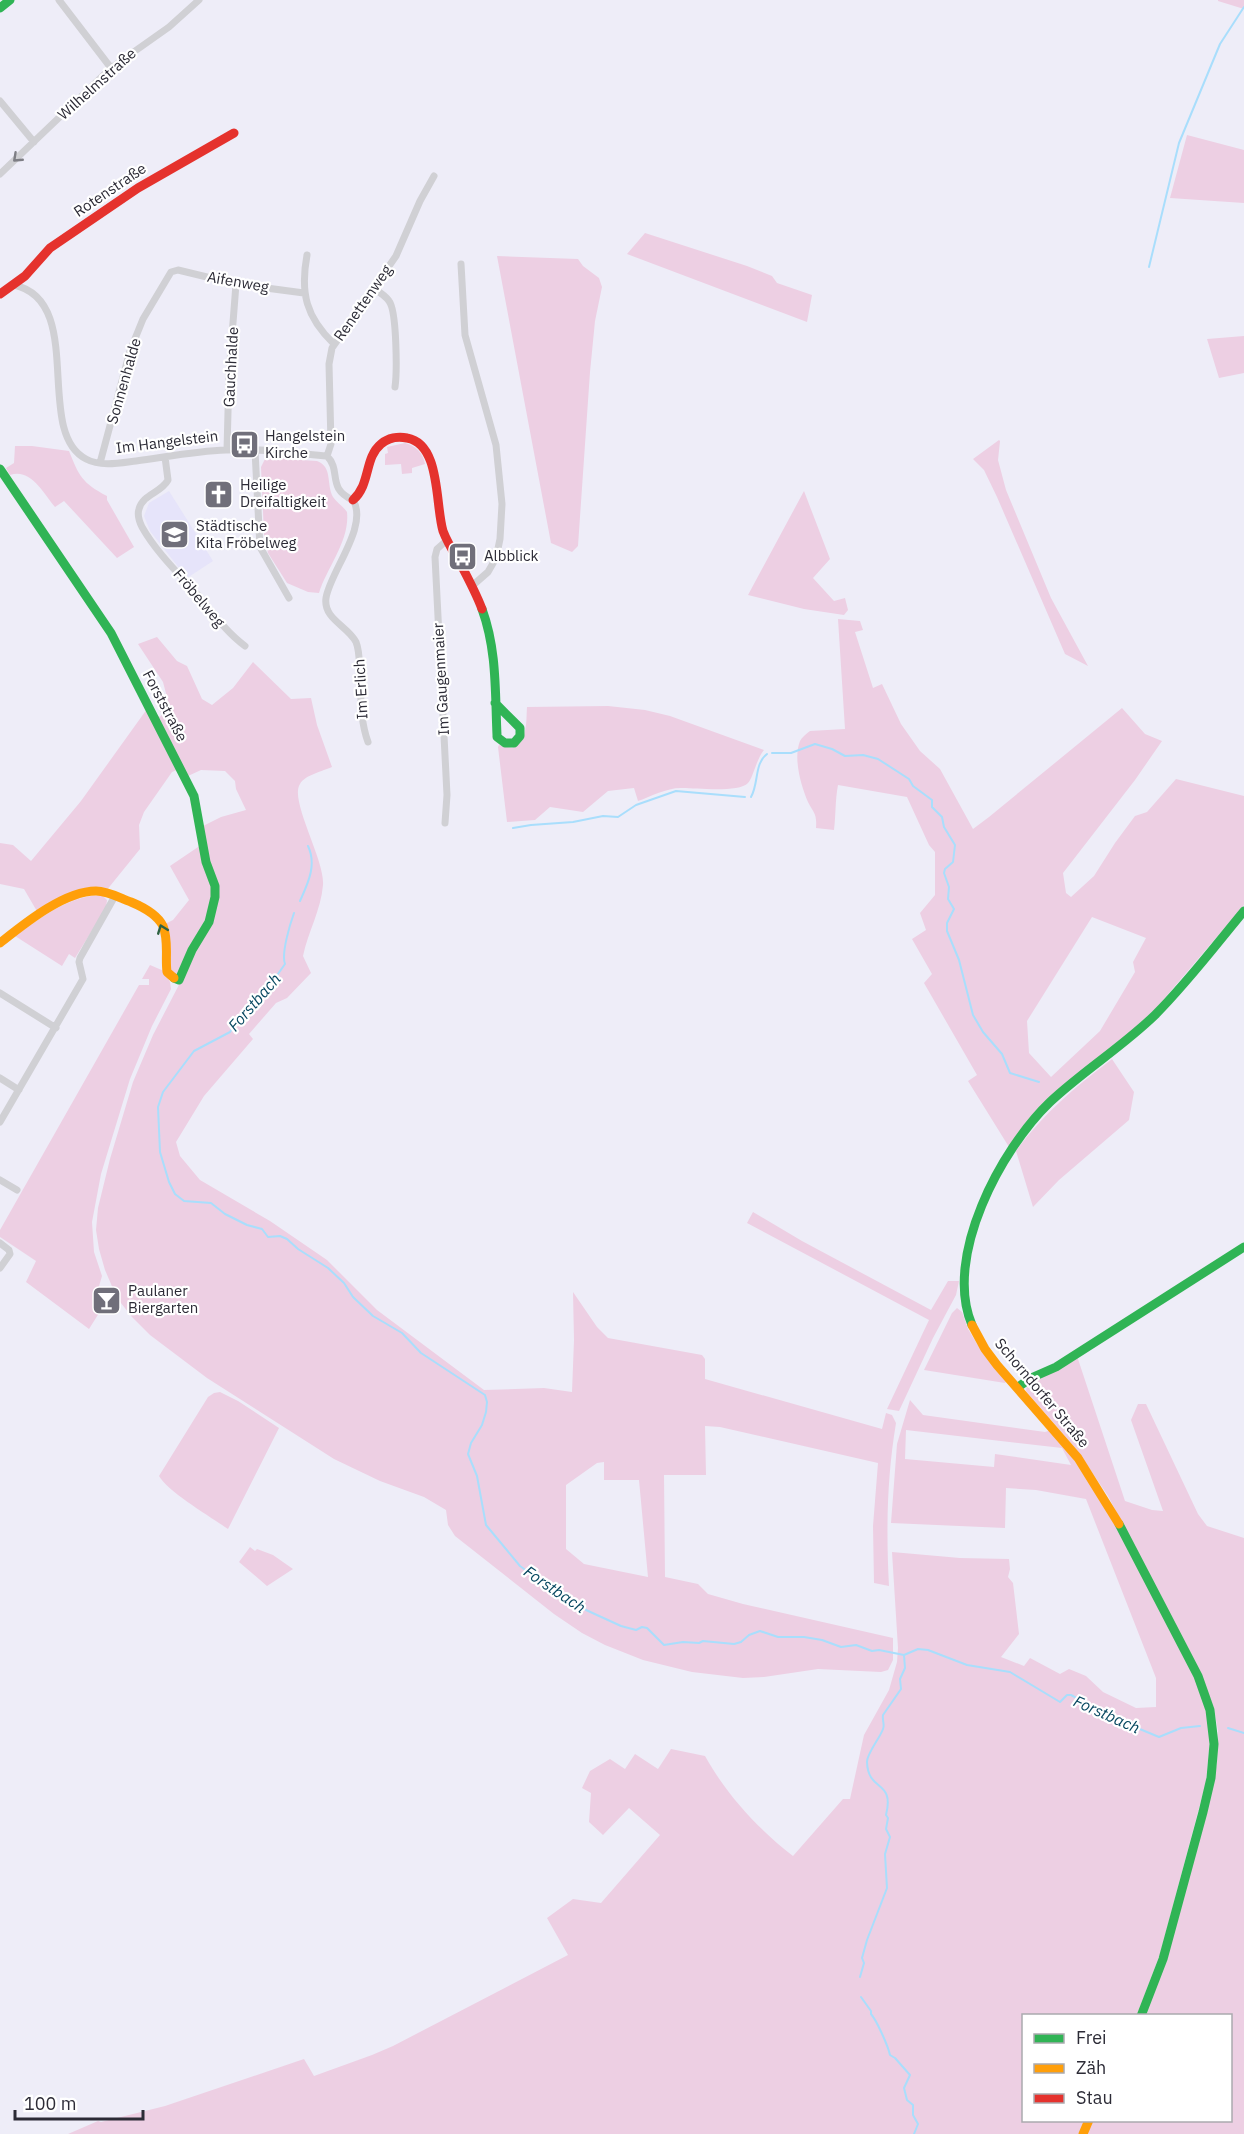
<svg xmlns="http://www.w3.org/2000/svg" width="1244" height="2134" viewBox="0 0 1244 2134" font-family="'IBM Plex Sans',sans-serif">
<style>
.built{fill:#e6e4fa}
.green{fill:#edcfe3;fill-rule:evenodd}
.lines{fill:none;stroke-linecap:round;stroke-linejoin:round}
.stream{stroke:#a9defc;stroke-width:2}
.street{stroke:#d0d0d4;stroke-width:7}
.fast{stroke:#30b455;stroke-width:9}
.slow{stroke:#ff9f0a;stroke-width:9}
.jam{stroke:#e5322d;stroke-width:9}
.oneway{stroke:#7e7e85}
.oneway2{stroke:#2e6242}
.labels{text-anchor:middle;stroke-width:4.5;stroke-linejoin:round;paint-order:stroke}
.street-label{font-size:15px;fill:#2c2b36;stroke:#fff}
.poi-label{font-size:15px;fill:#2c2b36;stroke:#fff;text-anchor:start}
.water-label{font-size:16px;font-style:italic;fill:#064760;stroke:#fff}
</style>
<rect width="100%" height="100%" fill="#eeedf8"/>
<!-- built -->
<path class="built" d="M169,491L213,561L187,578L150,531L144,516L149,503Z"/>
<!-- green -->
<path class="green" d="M1218,0H1244V9L1218,1Z
M1187,135L1244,150V203L1170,198Z
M645,233L747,266L772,276L777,283L812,295L807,322L627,254Z
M497,256L578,259L583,266L599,278L602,287L595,321L590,372L578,546L572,552L551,543Z
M1244,336V373L1219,378L1207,339Z
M999,440L1000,441L998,460L1006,490L1051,598L1088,666L1065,654L997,497L984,470L973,459Z
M405,443C416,446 423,453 425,464L412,468V473L402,474L401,464L385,465V454L388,453L387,447Z
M15,446H32L69,451C79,476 82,483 107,496V500L134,547L117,558L64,501L55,507C43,493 31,468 10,475L6,468L14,463Z
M271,458L317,461C333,467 326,484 333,497C337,503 343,506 347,512C350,541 327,567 319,593L308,592L287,583L268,553L264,534L261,467L265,459Z
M804,491L830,559L813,578L834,601L845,598L848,610L844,615L804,609L748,595Z
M838,619L860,621L863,630L855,632L873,688L882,684L901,724L920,751L940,769L973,829L989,817L1122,708L1145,734L1162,741L1135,780L1063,873L1066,893L1071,897L1094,876L1115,843L1135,816L1147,812L1176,779L1244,796V905L1158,1006L1009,1147L968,1081L977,1075L924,983L932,974L912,939L926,930L920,913L935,895V852L929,845L907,797L838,785C835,801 836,814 834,830L816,828C817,813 814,814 808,802C801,786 793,758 800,741C802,737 806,734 810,731L845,729ZM1092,917L1146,938L1133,962L1135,972L1100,1031L1051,1077L1029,1053L1027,1021Z
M157,637L177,661L187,666L202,699L212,705L233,688L253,662L291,699L311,698L317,725L332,767C323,771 305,775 300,784C289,800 325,860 323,885C321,910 308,932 303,956L311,973L287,998L276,1003L249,1034L253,1039L204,1096L176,1142L180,1156L200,1180L270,1221L327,1260L377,1310L484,1390L544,1388L572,1392L574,1340L573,1292L597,1327L608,1338L702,1355L705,1359V1379L882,1429L886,1413L892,1415L896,1423C887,1477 886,1530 889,1586L874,1583L873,1526L878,1463L720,1427L705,1426L706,1475H664L665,1577L698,1584L708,1594L743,1604L893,1638V1660L888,1670L881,1672L818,1669L764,1677L743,1678L692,1672L643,1660L605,1645L582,1633L554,1614L455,1536L448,1525L446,1510L424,1497L380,1481L334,1459L207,1378L150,1335L132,1317L117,1298L105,1270L99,1249L96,1230L98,1208L110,1159L133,1082L153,1035L183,977L170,973L165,924L173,920L189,900L170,866L201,845L203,826L221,817L246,810L236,789L235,781L225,771L201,770L188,776L179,769L172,772L144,812L139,825L140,849L106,891L103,890L38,913L24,889L0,884V843L13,845L31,861L81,801L147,709L160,717L162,714L159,710L169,705L163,682L138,644ZM604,1462V1480H639L648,1577L584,1564L566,1549V1485L597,1463Z
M608,706L645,710L670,716L764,750C756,760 753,778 748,783C739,793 696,788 683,788C668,787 652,796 638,801L634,788L608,791L583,812L550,807L535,820L507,822L498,747L499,745L512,748C528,740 526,723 527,707Z
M102,895L107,900L106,908L75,958L69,954L62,966L15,936C42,917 68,896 102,895Z
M150,965L164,971L170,982L171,989L152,1026L130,1079L101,1174L92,1222L94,1252L102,1276L97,1293L106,1302L89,1329L26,1282L36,1261L0,1237V1230L139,985H149V979H142Z
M1112,1059L1134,1092L1129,1120L1059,1180L1033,1207L1016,1151C1044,1113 1074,1088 1112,1059Z
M753,1212L802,1241L931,1310L948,1281H959L956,1295L933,1338L899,1411L887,1409L929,1320L747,1223Z
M957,1308L962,1312L968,1329L977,1344L1007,1381L1005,1383L924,1370L952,1313Z
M1077,1356L1125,1501L1152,1510L1163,1511L1131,1420L1138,1404H1146L1198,1514L1207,1526L1244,1538V2134H1087L1093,2121L1230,2120V2016L1145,2015L1217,1764L1218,1731L1214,1708L1195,1661L1108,1496L1077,1450L1026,1391L1027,1385Z
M220,1392L238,1401L279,1428L228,1529C211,1517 168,1492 159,1476L208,1397L214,1393Z
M910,1400L923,1415L1045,1432L1051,1430L1080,1468L1110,1515L1193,1674L1200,1690L1208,1719L1210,1739L1206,1782L1160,1954L1137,2015L1024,2016V2120L1085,2121L1079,2134H68L98,2121L101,2122L165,2106L304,2059L314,2076L372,2055L393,2046L568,1955L547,1918L573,1899L601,1903L660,1835L629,1808L603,1835L589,1822L591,1793L582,1788L590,1771L610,1759L625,1769L635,1754L658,1769L671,1749L705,1756C726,1794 758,1829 793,1856L843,1799H850L864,1735L889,1690L897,1662L898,1648L892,1552L960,1558L1009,1559L1010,1569L1008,1577L1013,1583L1019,1634L1001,1657L1024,1666L1030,1658L1060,1674L1069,1669L1086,1676L1103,1692L1136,1708L1156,1707V1678L1086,1499L1036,1490L1006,1488L1005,1528L891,1523L897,1444ZM906,1430L1062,1448L1071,1465L995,1454L994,1467L905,1459Z
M250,1547L255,1551L257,1549L273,1555L293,1569L267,1586L239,1562Z"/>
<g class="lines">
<!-- stream -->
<path class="stream" d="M1149,267L1179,143L1220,44L1244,7
M772,753H791L815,744L832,749L845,756L863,755L878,759L909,779L913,786L932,800V807L942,817L944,827L955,845L953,862L945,869L944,873L949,887L948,899L954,909L947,923V931L959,960L973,1015L983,1032L1002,1054L1010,1073L1039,1082
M751,797C759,783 754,764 767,754
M513,828L531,825L573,822L603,816L618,817L636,805L676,791L745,797
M300,901C308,883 317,865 308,846
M294,913C290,924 281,954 285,964L273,981L247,1005L230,1032L194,1051L163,1092L158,1107L160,1152L169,1182L175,1194L184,1201L211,1203L225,1214L247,1225L262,1229L268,1237L280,1236L287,1239L298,1249L328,1268L344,1283L353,1297L373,1316L402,1333L421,1353L485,1395L487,1402L486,1412L482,1425L471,1443L468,1454L477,1476L486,1525L520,1566L554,1591L563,1593L586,1610L621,1626L636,1630L642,1627L647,1628L664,1645L683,1642L699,1643L703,1641L734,1644L741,1642L749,1635L760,1631L778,1637H804L822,1640L841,1647L856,1645L872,1651L879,1650L904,1655L918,1649L928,1650L967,1665L1010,1672L1060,1702L1067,1695H1071L1118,1720L1159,1737L1181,1728L1200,1726
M1228,1728L1244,1733
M860,1977L864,1963L862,1958L867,1940L887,1888L885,1854L890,1837L886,1829L888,1818L886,1815C895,1779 868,1793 867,1762C867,1753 880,1738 883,1729C885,1724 882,1721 883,1715L901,1689L900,1679L905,1668L904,1655
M861,1997L871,2011V2014C877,2021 888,2046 890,2055L895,2058L910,2075L904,2088L907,2100L913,2105V2115L918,2124L914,2134"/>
<!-- street -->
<path class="street" d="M59,0L111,68
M0,101L34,142
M0,174L111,68L169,27L199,0
M307,255C300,293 306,317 334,344
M461,264L465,335L496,445L502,504L500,539L496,558L488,572L472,586
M14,285C87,301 33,432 86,459C101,467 120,463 136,461C166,457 196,451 226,450C259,448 294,453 327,456
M374,289C379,292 385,295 389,301C397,311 397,373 395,387
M227,450L229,374L236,284
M255,451L260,547L289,598
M327,456C342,471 326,488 353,500C369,526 330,572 326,598C323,619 348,626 356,642C360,652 359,663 360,674C361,697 360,720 368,742
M327,456L331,444L329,364L332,348L396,256L420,201L434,176
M165,457L168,480C161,493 143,494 139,509C137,515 139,521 142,527C156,552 179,574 198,595C213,613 226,632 245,646
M100,463L130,351L143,319L171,272L178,270L236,284L304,293
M445,823L447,795L435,557L437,549L446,541
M0,993L56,1028
M0,1078L19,1090
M0,1122L83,979L79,962L80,958L115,896
M0,1180L17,1190
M0,1243L9,1250L10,1254L0,1268"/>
<!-- fast -->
<path class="fast" d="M0,8L10,0
M0,469L111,633L194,796L206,862L215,886V897L209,922L192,950L179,980L174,978
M482,609C497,650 495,692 497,735V737L505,743H514L520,736V728L495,703
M972,1325C943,1257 1001,1149 1050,1102C1083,1071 1122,1047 1155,1015C1187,983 1215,946 1244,911
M1018,1387L1031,1378L1056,1367L1244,1247
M1119,1524L1198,1676L1210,1710L1214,1744L1211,1778L1203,1812L1163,1959L1141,2016"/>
<!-- slow -->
<path class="slow" d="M0,943C24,924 64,891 96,891C108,891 120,898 131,902C143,907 157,914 163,926C169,941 165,957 167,972L174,978
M972,1325L985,1349L997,1365L1078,1458L1119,1524
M1083,2134L1089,2120"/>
<!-- jam -->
<path class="jam" d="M0,294L25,276L50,248L138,188L234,133
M353,500C371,484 364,458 381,444C388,438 398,436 407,438C441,444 435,504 443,531C447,542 454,553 460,563C468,578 476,593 482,609"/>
</g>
<!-- one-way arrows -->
<defs><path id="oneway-chevron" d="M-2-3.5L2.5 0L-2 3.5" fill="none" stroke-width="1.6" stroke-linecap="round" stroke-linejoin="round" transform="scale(1.5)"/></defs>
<use class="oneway" href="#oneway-chevron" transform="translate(17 158) rotate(137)"/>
<use class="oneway2" href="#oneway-chevron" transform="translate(162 929) rotate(-111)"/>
<!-- icons -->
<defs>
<symbol id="bus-square" viewBox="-11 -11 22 22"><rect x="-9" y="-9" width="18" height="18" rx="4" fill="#706f7a" stroke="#fff"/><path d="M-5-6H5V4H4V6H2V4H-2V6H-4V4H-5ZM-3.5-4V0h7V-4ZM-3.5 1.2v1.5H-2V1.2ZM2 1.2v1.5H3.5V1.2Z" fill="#fff"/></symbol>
<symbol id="church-square" viewBox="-11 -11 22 22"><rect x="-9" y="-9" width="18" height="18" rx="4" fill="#706f7a" stroke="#fff"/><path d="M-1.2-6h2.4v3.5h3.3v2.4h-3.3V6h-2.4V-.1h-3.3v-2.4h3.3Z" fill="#fff"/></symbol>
<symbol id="school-square" viewBox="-11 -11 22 22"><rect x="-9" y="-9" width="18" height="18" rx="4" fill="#706f7a" stroke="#fff"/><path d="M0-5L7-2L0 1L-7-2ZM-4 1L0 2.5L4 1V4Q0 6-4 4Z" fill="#fff"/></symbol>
<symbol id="bar-square" viewBox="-11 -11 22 22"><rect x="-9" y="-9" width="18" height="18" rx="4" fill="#706f7a" stroke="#fff"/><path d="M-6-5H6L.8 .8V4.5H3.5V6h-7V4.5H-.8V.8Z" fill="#fff"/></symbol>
</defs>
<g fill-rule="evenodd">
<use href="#bus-square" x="228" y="428" width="33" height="33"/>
<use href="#church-square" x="202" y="478" width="33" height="33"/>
<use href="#school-square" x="158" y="518" width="33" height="33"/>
<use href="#bus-square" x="446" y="540" width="33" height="33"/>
<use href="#bar-square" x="90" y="1284" width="33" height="33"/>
</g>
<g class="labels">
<!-- street labels -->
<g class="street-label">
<text transform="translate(97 84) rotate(-42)" y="5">Wilhelmstraße</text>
<text transform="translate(110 190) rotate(-34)" y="5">Rotenstraße</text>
<text transform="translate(238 282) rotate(10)" y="5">Aifenweg</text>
<text transform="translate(363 303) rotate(-55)" y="5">Renettenweg</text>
<text transform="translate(231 367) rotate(-87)" y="5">Gauchhalde</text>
<text transform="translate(124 381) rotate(-74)" y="5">Sonnenhalde</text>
<text transform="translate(167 442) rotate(-7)" y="5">Im Hangelstein</text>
<text transform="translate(199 598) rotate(50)" y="5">Fröbelweg</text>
<text transform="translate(441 679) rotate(-93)" y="5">Im Gaugenmaier</text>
<text transform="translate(361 689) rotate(-93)" y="5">Im Erlich</text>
<text transform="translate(165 706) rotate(62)" y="5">Forststraße</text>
<text transform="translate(1042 1393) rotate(50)" y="5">Schorndorfer Straße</text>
</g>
<!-- poi labels -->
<g class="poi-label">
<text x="265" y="441">Hangelstein<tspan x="265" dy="17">Kirche</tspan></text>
<text x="240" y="490">Heilige<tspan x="240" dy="17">Dreifaltigkeit</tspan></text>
<text x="196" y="531">Städtische<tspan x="196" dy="17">Kita Fröbelweg</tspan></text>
<text x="484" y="561">Albblick</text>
<text x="128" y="1296">Paulaner<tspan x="128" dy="17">Biergarten</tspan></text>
</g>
<!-- water labels -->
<g class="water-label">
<text transform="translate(254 1002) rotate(-49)" y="6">Forstbach</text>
<text transform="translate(555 1589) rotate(34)" y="6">Forstbach</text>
<text transform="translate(1107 1714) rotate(24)" y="6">Forstbach</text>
</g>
</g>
<!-- legend -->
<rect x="1022" y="2014" width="210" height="108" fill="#ffffff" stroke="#abaaaf" stroke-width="1.5"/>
<rect x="1034" y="2034" width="30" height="9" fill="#30b455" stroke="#abaaaf" stroke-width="1.5"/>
<text x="1076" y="2044" font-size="18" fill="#2c2b36">Frei</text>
<rect x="1034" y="2064" width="30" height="9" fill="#ff9f0a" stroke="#abaaaf" stroke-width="1.5"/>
<text x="1076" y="2074" font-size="18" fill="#2c2b36">Zäh</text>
<rect x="1034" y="2094" width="30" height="9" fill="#e5322d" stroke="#abaaaf" stroke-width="1.5"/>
<text x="1076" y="2104" font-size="18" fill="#2c2b36">Stau</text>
<!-- scale -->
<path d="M15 2110v9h128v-9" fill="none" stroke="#2c2b36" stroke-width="3"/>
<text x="24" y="2110" font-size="18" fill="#2c2b36" stroke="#ffffff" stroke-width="4.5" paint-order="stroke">100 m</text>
</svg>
